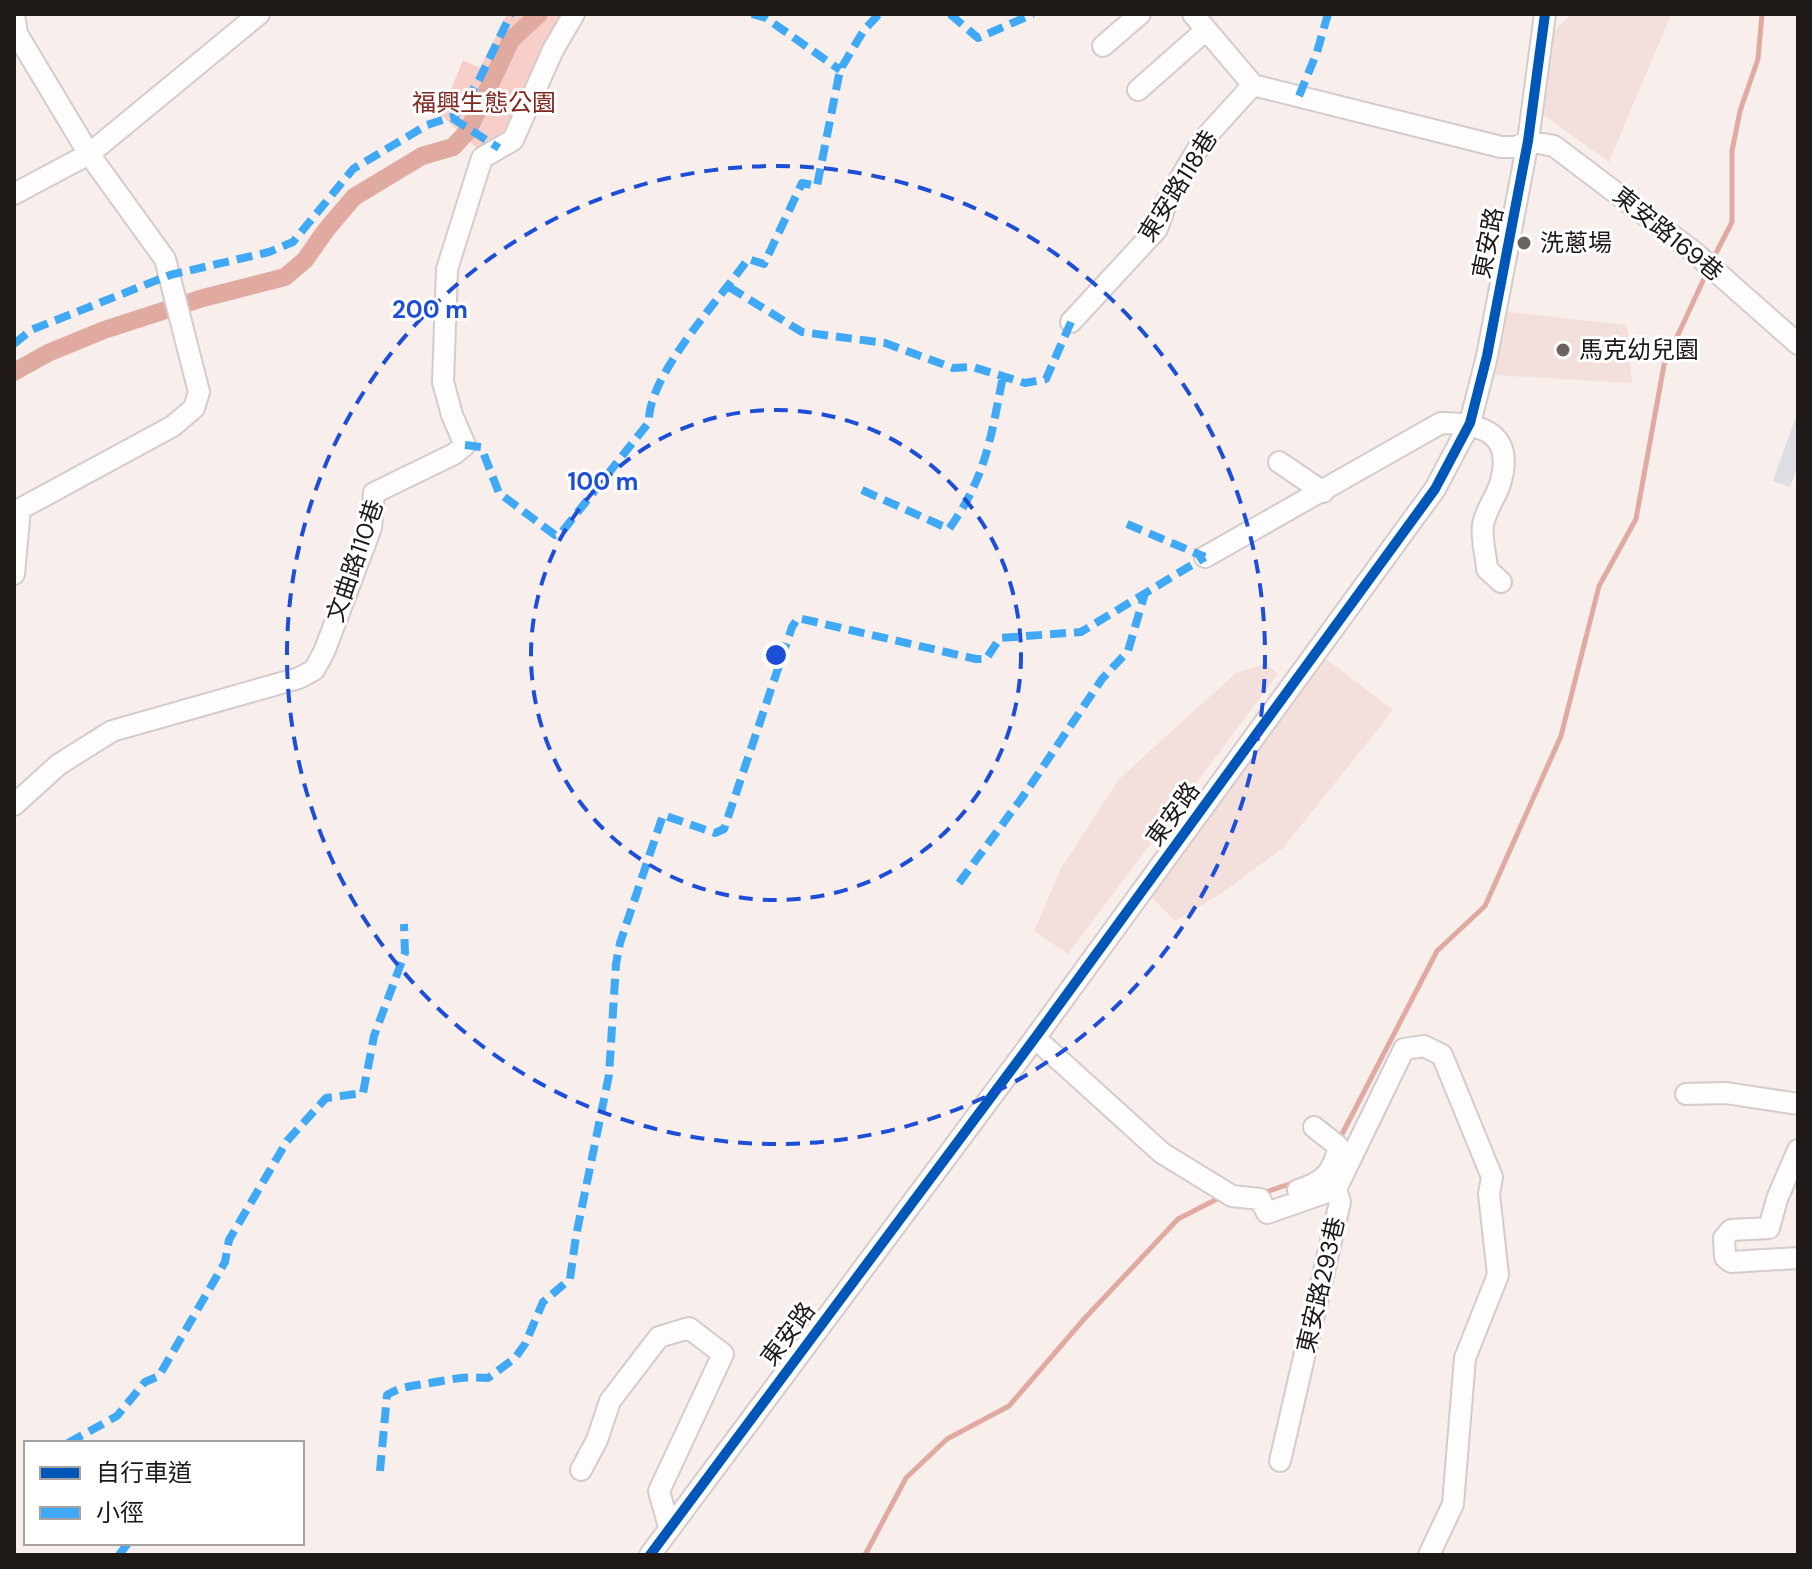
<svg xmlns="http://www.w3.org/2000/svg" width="1812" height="1569" viewBox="0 0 1812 1569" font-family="'DM Sans','Noto Sans TC',sans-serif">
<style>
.built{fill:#f3e0dc}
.green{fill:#f7cfc8}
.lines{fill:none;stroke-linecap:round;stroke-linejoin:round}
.stream{stroke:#e0aaa1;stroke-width:5}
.canal{stroke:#e0aaa1;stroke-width:18}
.building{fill:#dcdee3}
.minor-casing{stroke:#d4cccb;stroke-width:24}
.minor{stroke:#fefcfc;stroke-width:20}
.quiet{stroke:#3fa9f5;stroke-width:8;stroke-dasharray:16 8;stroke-linecap:butt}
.cycleway-casing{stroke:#fff;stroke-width:15}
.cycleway{stroke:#0057b8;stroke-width:10}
.ring{fill:none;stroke:#1d4ed8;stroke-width:4;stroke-dasharray:14 10}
.poi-dot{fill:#6a6362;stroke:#fff;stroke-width:3}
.labels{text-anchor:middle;stroke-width:6;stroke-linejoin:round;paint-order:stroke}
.park-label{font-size:24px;fill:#7e281f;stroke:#fff}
.street-label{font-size:24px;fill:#1e1817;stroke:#fff}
.poi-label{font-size:24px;fill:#1e1817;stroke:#fff;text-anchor:start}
.centre{fill:#1d4ed8;stroke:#fff;stroke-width:4}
.ring-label{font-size:24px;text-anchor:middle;font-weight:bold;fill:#1d4ed8;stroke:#fff;stroke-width:6;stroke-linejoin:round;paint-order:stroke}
</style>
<rect width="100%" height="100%" fill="#f8eeec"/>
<!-- built -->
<path class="built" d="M1572,14H1667L1670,17L1609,162L1539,112L1551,34Z
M1502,311L1627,325L1632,383L1492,375Z
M1325,658L1393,710L1283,848L1222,893L1175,921L1152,898Z
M1266,664L1278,674L1068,954L1034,931L1060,870L1119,779L1237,672Z"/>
<!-- green -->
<path class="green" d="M507,14H566L506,142L482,153L441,115L463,60L480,68Z"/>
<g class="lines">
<!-- stream -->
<path class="stream" d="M1712,261L1732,222V151L1740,111L1758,59L1762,14
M1339,1140L1437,951L1485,906L1561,736L1599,586L1636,519L1664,365L1708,270
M1263,1193L1295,1182
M865,1555L906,1478L947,1439L1009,1406L1085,1318L1178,1219L1221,1197"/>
<!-- canal -->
<path class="canal" d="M14,372L48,353L104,330L203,298L285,277L305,260L326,230L354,197L422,156L453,147L468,131L511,40L539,14"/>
</g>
<!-- building -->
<path class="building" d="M1796,416H1798V466L1790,487L1773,481Z"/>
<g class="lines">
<defs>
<path id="minor" d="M1193,14L1253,85
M1103,46L1140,14
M1253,85L1501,147H1516L1528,141L1554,146L1694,252L1798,344
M1138,90L1206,30
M14,194L89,154L259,14
M1071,322L1157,229L1167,201L1203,140L1253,85
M1279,462L1323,492
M1205,557L1441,423C1483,423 1515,434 1500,484C1496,497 1485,511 1483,525C1481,538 1486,555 1487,569L1501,582
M14,574L20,509L173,426L194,408L199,392L165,259L89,154L17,34L14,14
M14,805L58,765L112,731L299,678L314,670L324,652L371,528L374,493L454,454L465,445L452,415L443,382L447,269L482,158L513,140L553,50L574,14
M1035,1038L1162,1153L1232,1196L1260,1199L1267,1213L1336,1189L1340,1202L1280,1461
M1686,1094L1726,1093L1798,1104
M1798,1150L1777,1199L1769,1228L1731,1230L1724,1238L1725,1257L1731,1262L1798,1258
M1336,1189L1404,1049L1424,1046L1442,1055L1492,1177L1489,1194L1498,1275L1465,1358L1453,1504L1429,1555
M1298,1190C1322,1183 1335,1172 1338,1146L1314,1127
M581,1470L597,1440L610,1401L659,1337L689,1328L723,1354L659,1491L669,1527
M650,1555L1035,1038L1435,489L1470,423L1487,356L1528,141L1545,14"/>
</defs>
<!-- minor casing -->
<use href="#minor" class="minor-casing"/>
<!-- minor -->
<use href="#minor" class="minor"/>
<!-- quiet -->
<path class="quiet" d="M752,14L766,18L840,70
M950,14L978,38L1033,14
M1299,96L1317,52L1328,14
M452,118L499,148
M729,287L802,332L885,343L953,368L973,367L1025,383L1046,379L1071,322
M14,344L31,330L170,275L269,252L293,242L353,169L427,125L455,116L477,84L511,14
M465,445L481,447L499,493L555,535L562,532L649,422C647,376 721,298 748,259L764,264L802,183L817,186L840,70L864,30L879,14
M862,490L949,529C986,477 991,437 1003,376
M1127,524L1205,557
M959,883L1024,795L1102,679L1128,651L1145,593
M68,1443L117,1416L145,1382L159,1376L225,1262L229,1240L287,1141L326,1098L363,1093L374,1036L405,953L404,924
M380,1471L387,1395C402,1386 413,1386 430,1383C456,1379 461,1376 488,1378L515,1358L525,1344L543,1302L570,1279L576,1236L609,1075L616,964L620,943L663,815L715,833L724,829L792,627L798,618L976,659H986L1000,638L1081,632L1205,557
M119,1555L128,1543"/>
<defs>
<path id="cycleway" d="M650,1555L1035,1038L1435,489L1470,423L1487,356L1528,141L1545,14"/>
</defs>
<!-- cycleway casing -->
<use href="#cycleway" class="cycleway-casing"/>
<!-- cycleway -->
<use href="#cycleway" class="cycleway"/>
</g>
<!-- distance rings -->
<g class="ring">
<circle cx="776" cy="655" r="245"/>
<circle cx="776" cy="655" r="489"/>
</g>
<!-- markers -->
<g class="poi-dot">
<circle cx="1524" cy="243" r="8"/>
<circle cx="1563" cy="350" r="8"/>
</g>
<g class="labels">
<!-- park labels -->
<g class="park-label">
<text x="484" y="111">福興生態公園</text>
</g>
<!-- street labels -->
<g class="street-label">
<text transform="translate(1178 186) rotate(-58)" y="8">東安路118巷</text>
<text transform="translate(1668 234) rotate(39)" y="8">東安路169巷</text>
<text transform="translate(1488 243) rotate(-79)" y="8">東安路</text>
<text transform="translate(355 561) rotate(-71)" y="8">文曲路110巷</text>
<text transform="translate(1173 814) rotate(-54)" y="8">東安路</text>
<text transform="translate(1321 1285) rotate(-77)" y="8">東安路293巷</text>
<text transform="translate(788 1334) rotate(-53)" y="8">東安路</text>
</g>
<!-- poi labels -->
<g class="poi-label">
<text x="1540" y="251">洗蔥場</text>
<text x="1579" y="358">馬克幼兒園</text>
</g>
</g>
<circle cx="776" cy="655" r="12" class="centre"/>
<g class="ring-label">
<text x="430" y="318">200 m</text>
<text x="603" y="490">100 m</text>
</g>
<!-- border -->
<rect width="1812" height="1569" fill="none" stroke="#1e1817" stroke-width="32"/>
<!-- legend -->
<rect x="24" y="1441" width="280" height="104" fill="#ffffff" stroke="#a5a3a2" stroke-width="2"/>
<rect x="40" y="1467" width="40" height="12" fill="#0057b8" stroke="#a5a3a2" stroke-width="2"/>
<text x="96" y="1481" font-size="24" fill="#1e1817">自行車道</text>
<rect x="40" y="1507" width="40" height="12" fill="#3fa9f5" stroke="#a5a3a2" stroke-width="2"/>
<text x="96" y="1521" font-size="24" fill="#1e1817">小徑</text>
</svg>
